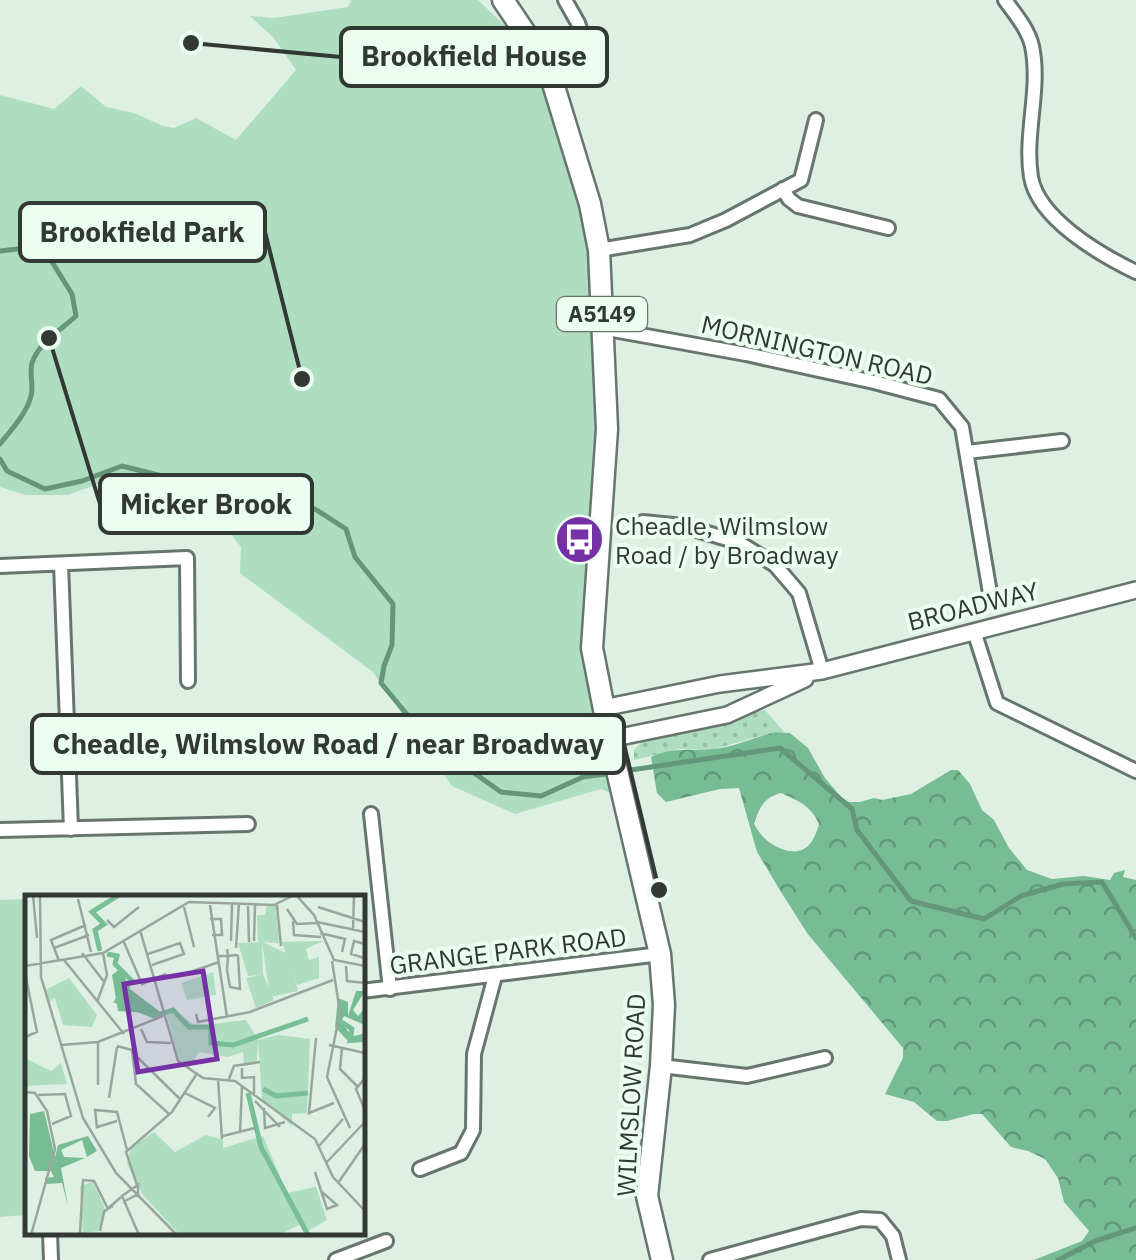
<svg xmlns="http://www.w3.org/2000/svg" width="1136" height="1260" viewBox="0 0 1136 1260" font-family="'IBM Plex Sans',sans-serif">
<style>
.grass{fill:url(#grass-dots)}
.forest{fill:url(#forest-crowns);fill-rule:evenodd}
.park{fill:#aeddc0}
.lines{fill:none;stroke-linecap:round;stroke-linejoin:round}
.stream{stroke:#649779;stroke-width:5}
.minor-casing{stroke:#67766c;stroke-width:18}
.tertiary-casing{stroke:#67766c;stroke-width:20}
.primary-casing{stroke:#67766c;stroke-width:25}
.minor{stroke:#fff;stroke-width:12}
.tertiary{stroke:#fff;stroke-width:15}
.primary{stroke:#fff;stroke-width:20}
.labels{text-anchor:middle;stroke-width:8;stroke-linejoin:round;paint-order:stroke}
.shield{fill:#ebfdf1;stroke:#6a746d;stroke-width:2.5}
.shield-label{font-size:22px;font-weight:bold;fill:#323935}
.street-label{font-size:25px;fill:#323935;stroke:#ebfdf1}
.poi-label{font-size:25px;fill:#323935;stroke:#ebfdf1;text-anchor:start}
.inset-river{fill:none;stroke:#79bf96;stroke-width:5}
.inset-road{fill:none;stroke:#99a69e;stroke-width:2.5}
.view{fill:#7531a5;fill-opacity:0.15;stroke:#7531a5;stroke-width:5}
.inset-edge{fill:none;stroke:#323935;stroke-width:5}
.leader{fill:none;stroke:#323935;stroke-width:4}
.callout-dot{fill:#323935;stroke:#ebfdf1;stroke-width:4}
.callout{fill:#ebfdf1;stroke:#323935;stroke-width:4}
.callout-label{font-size:28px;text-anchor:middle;font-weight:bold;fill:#323935}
</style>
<defs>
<pattern id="grass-dots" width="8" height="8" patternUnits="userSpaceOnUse" patternTransform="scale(2.5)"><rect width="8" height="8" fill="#aeddc0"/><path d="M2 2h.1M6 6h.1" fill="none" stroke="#96bea6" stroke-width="1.8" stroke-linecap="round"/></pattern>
<pattern id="forest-crowns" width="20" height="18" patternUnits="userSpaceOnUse" patternTransform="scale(2.5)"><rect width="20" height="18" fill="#77bc93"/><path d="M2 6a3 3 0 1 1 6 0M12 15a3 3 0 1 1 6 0" fill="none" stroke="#629a79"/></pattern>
</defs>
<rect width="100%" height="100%" fill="#deefe4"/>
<!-- grass -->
<path class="grass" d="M765,710L784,732H775L714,749H679L634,760V750L642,742Z"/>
<!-- forest -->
<path class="forest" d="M775,732L790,733L808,748L825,778L842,798L849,802H860L874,798L882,800L911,794L951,770H958L970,784L982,810L994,820L1009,848L1027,870L1052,879L1084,876L1110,880L1114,873L1125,870L1123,877L1136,880V1260H1034L1082,1241L1089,1231L1064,1202L1058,1178L1045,1159L1028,1151L1011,1147L982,1114H974L947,1121H937L914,1102L885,1094L903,1058V1048L807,933L778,887L757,852L739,788L720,789L666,802L657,793L651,757C672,747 691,751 713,749C734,747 755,737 775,732ZM781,793C798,800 812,807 819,824C814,842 806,856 785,850C770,845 762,838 754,824C760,807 763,798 781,793Z"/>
<!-- park -->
<path class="park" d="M351,0H478L548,67L599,250L607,429L592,648L623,799L601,789L515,814L452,786L373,672L240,573L241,547L214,513L108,480L68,495H26L0,487V95L54,109L81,86L106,107L134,113L163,126L174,128L196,118L236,140L296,70L273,37L250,16L274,18L348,7Z
M27,899V1215L0,1217V900Z"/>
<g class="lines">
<!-- stream -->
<path class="stream" d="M0,251L42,246L72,294L76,316C61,330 39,342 32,363C29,373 34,386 31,396C27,413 11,430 0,444
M0,459L7,471L45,489L82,481L122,466L271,503L315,509L346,529L355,557L393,604L392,645L384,666L381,683L429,741L501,792L541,796L583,777L613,773
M624,771L780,748L852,809L857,830L911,901L984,919L1021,896L1063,884L1102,882L1136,938
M1058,1260L1095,1241L1136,1228"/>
<defs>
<path id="minor" d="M565,0L578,23L593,67
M1005,0C1015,14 1028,29 1032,46C1041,89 1024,134 1031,177C1038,219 1101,255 1136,272
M783,189L789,199L798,206L888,228
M599,250L690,235L726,220L801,180L816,120
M602,328L746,354L874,382L939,399L962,427L990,593
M967,452L1062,441
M643,522L683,526L738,542L775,565L799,593L822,671
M61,564L71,829
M0,566L187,558L188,681
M974,631L997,703L1136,771
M371,814L390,989
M0,830L248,824
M362,991L660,954
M661,1066L747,1076L825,1058
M420,1169L461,1153L473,1130L474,1054L495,976
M50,1232L51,1260
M336,1260L386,1241
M710,1260L861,1219L880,1220L893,1236L899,1260"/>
<path id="tertiary" d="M603,708L720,684L822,671L1136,590
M610,739L727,715L805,679"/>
<path id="primary" d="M503,0L548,67L590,204L599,250L607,429L592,648L611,745L660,954L664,1005L661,1066L647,1196L662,1260"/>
</defs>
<!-- minor casing -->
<use href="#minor" class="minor-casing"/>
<!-- tertiary casing -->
<use href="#tertiary" class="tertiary-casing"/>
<!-- primary casing -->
<use href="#primary" class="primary-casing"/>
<!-- minor -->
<use href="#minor" class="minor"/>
<!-- tertiary -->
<use href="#tertiary" class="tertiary"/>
<!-- primary -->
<use href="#primary" class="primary"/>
</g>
<!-- icons -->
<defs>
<symbol id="bus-disc" viewBox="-11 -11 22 22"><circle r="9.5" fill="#7531a5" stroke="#ebfdf1"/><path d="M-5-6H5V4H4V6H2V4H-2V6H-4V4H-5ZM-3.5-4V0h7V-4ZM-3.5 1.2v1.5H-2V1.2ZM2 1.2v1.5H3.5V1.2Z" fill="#fff"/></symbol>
</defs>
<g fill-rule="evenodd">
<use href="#bus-disc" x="552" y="512" width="55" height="55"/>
</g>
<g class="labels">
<!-- shield labels -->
<rect class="shield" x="557" y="297" width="90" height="34" rx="8"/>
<g class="shield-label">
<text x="602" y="322">A5149</text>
</g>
<!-- street labels -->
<g class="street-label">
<text transform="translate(817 350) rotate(13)" y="9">MORNINGTON ROAD</text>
<text transform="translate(973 606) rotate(-14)" y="9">BROADWAY</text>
<text transform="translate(508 951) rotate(-7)" y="9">GRANGE PARK ROAD</text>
<text transform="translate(631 1095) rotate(-87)" y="9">WILMSLOW ROAD</text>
</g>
<!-- poi labels -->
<g class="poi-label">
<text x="615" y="535">Cheadle, Wilmslow<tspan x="615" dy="29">Road / by Broadway</tspan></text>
</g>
</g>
<!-- overview -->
<g transform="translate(25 895)">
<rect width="340" height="340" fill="#deefe4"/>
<path d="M253,140L285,144L282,218L267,219V231L237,205L233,145ZM68,287L80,314L74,336L58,338L55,291Z" fill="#aeddc0"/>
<path d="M96,73L105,94L138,119L93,116L87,80ZM331,96H340L328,115L333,121L340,113V130L319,121L316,127L327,141L340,140V147L325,148L310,132L313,103L323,107V121ZM19,216L30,262L33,250L63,241L72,256L62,262L57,245L36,255L39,262L60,263L36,273L43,311L37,288L21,289L20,283L29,282L26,276H10L4,261L5,219Z" fill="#77bc93"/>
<path d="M237,47L263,59L273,96L245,102Z" fill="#aeddc0"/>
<path d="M242,10L251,11L254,48L233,47L232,20H240ZM298,46L281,54L284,65L294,62V83L272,90L257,47ZM188,77L191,100L162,105L156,88ZM238,79L249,105L231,113L221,83ZM44,83L72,120L67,132L38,130L30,103L23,107L20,95ZM147,113L171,131L221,125L233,145L232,166L219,169L218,157L203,162L174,157L164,174L153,166L141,116ZM0,163L26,176L36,168L42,189L0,191ZM129,237L150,257L181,240L198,245V253L238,241L262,298L291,292L302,325L281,337L278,328L253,340H155L118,300L102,269L106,253Z" fill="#aeddc0"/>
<path d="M237,47L238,79L223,81L213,48Z" fill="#aeddc0"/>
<path class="inset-river" d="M75,56L70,35L79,29L67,17L94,0M82,59L92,61L90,69L106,85L92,106L129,121L148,115L164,132H186V148L208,150L283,124M315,126L327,134L325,145L340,141M238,194L251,201L283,198M223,198L236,252L283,340"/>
<path class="inset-road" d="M8,0L12,43M15,0L16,82L58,223L91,278L152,340M271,0L289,20L309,65L340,71M53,4L66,57M185,10L202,122M252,10L256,51M223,11L224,47M159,12L169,52M293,12L340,27M262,14L272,29L292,28M185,24H196L197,40H187M82,25L89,32L114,12M268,26L269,40L296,42M292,27L340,37M328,34L329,0M115,35L153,166L178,183L210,186L290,244L308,282L340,316M295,38L320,44L317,57M98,45L117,89L141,79M206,46L207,9M229,46L230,10M29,53L64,40M211,53L214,8M57,58L80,88M123,59L155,48L159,59L127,70M194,61H203L211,60L213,61L215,94L205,92L202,75L203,61L202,54M339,63L326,59L329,46L340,49M39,65L99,139M34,66L26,45L61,30M307,66L315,117L302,182L325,233M0,71L78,58L164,7L249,10L269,0M321,71L322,86L340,88M0,78L12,137L0,142M151,82L194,67M72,107L82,80L78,58M171,119L173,127L225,117L308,85M116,134L122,147L146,148M291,143L284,218L309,208M36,150L73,147L138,121M304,150L340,158M92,151L107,155L111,189L144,219M317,153L315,174L332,191M107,157L156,205M217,173V183L229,182V200M193,184L197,244M204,184L209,171L235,167M73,190V147M0,197L10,198L22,216L30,254L6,340M160,198L190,213L183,222M13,200L40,199L46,221L27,229M84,203L92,152M230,206L255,232M239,213L240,233L260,227M339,213L331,194L340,183M92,226L72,232L70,215L92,217L102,255M215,238L217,192M198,241L230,233M294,251L318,224M301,268L338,229M290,277L302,314L312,310L297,297M313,288L340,249M112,290L101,257L147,217L171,180M100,306L113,299V290L97,301L114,340M75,336L79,317L96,302M55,338L58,285L69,286L83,314L88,311"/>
<path class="view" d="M178,76L192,164L113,177L99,89Z"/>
<rect width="340" height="340" class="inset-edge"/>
</g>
<!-- callouts -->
<path class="leader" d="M191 43L341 57M302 379L265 232M49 338L100 504M659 890L624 744"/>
<g class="callout-dot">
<circle cx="191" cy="43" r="10"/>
<circle cx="302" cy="379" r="10"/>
<circle cx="49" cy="338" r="10"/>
<circle cx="659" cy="890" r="10"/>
</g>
<g class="callout">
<rect x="341" y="28" width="266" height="58" rx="10"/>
<rect x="20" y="203" width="245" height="58" rx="10"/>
<rect x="100" y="475" width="212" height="58" rx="10"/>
<rect x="32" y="715" width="592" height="58" rx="10"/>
</g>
<g class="callout-label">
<text x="474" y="66">Brookfield House</text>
<text x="142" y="242">Brookfield Park</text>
<text x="206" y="514">Micker Brook</text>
<text x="328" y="754">Cheadle, Wilmslow Road / near Broadway</text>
</g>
</svg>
